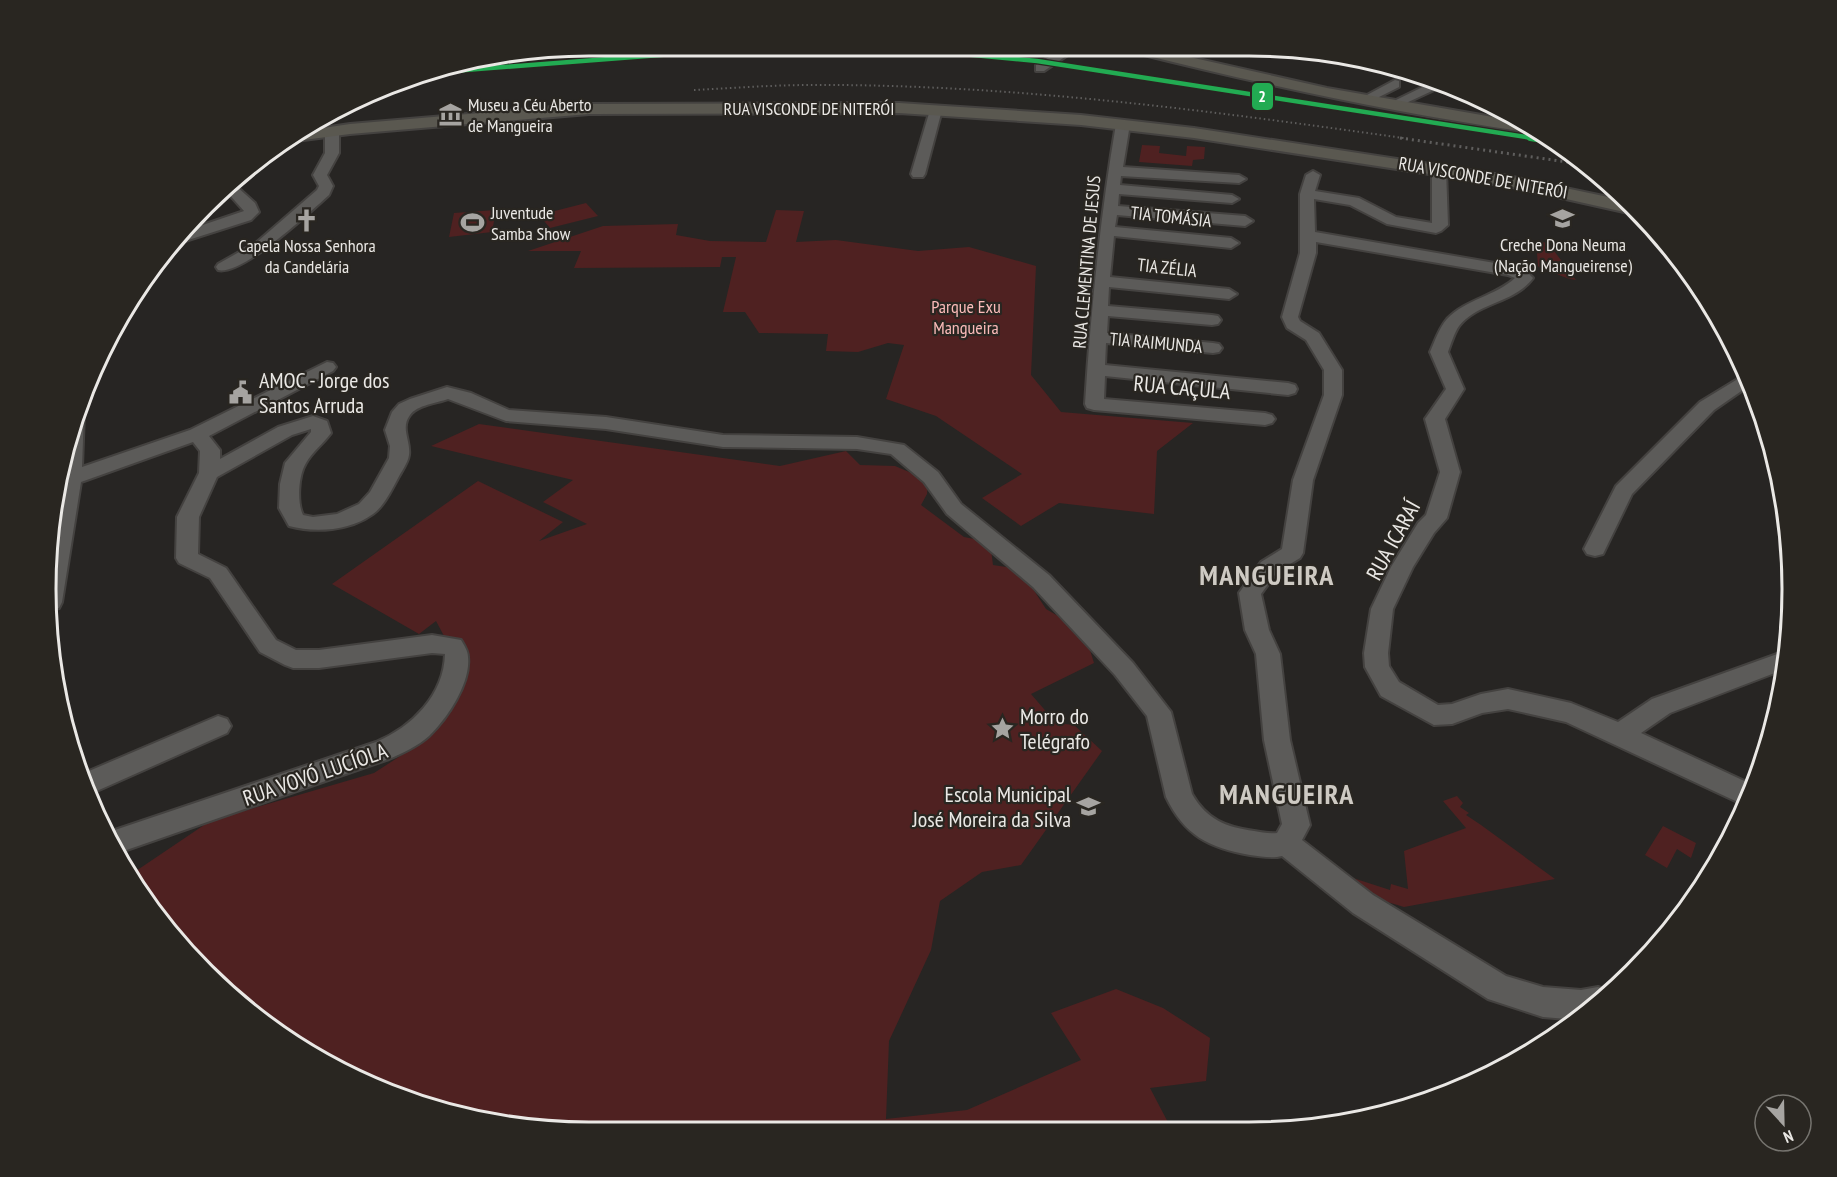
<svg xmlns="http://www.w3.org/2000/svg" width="1837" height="1177" viewBox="0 0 1837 1177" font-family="'PT Sans Narrow',sans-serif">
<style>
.green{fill:#4f2121}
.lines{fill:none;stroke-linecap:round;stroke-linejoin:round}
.minor-casing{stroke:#444240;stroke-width:4}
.major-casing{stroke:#444240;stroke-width:4}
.minor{fill:#5c5b59;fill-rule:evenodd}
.major{fill:#5a5850;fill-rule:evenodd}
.rail-far1{stroke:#5f5e5d;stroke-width:2;stroke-dasharray:1.5 3;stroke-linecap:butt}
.rail{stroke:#5f5e5d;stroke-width:3;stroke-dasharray:2 4;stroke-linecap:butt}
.metro-1-far1-casing{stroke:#292621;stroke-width:7}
.metro-1-casing{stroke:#292621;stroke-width:9}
.metro-1-far1{stroke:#22ab52;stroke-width:4.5}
.metro-1{stroke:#22ab52;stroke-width:6}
.labels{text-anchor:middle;stroke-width:4.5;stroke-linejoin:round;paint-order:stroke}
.far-poi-label{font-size:18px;fill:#eae8e5;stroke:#292621;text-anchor:start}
.far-street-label{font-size:18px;fill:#eae8e5;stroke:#292621}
.far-park-label{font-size:18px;fill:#fbbbb9;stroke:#292621}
.poi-label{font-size:22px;fill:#eae8e5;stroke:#292621;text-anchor:start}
.street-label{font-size:22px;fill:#eae8e5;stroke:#292621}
.district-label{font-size:28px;font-weight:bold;letter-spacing:1.5px;fill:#cecac3;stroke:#292621}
.rim{fill:none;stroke:#eae8e5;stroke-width:3}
.line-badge{stroke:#292621;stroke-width:2}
.badge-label{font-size:16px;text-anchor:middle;font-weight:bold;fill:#fff}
</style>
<rect width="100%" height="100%" fill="#272523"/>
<!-- green -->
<path class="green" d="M1389,68L1457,87L1470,95H1461L1388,75Z
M1142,145L1160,146L1159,153L1186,156L1187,146L1205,147L1204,159L1193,160L1192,166L1139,162Z
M586,203L598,216L550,228L539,215Z
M496,210L492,232L449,237L454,213Z
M776,210L804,211L796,242L836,240L918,251L969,247L1036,266L1031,375L1061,412L1193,423L1157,451L1154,514L1059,503L1021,526L982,498L1022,474L936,416L886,399L904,345L888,343L858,352L826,351L828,334L759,333L745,312H723L736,257H722L720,267L574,268L581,251H528L603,226L678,224L676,235L710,241L766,242Z
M1536,241L1548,243L1576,280C1564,279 1555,271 1543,271L1538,266Z
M479,424L780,466L846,451L860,465L895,466L928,480L927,494L921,505L964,537L990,542L993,565L1020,569L1046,609L1084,631L1094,663L1031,694L1056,723L1074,725L1102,751L1021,865L982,872L940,901L931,950L889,1041L886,1119L967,1110L1081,1060L1051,1013L1116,989L1163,1008L1210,1038L1206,1081L1150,1088L1172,1130L518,1127L380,1090L230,997L130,875L210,821L374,773L408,751L451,698V649L436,621L419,634L332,584L478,481L563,522L539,541L587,524L543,502L573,480L431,446Z
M1457,796L1463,803L1460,807L1469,813L1466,815L1481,825L1555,879L1404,907L1351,891L1353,878L1390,890L1391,884L1408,889L1404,851L1466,828L1443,801Z
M1663,826L1696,843L1691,858L1677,849L1667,868L1645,855Z"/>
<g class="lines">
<defs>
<path id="minor" d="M1064,48H1078L1044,71H1036V65Z
M1395,80L1399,81V87L1377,98H1369L1367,95Z
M1435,81L1447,84L1404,104L1400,105L1394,101Z
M936,106L942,110L925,174L923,177H913L911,174L930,110Z
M1123,120L1130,124L1123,167L1239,175L1246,179L1239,183L1121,176L1120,185L1232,195L1239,199L1232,203L1119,194L1118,206L1245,216L1253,221L1245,226L1117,215L1115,227L1231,238L1239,243L1231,248L1114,236L1110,277L1229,289L1237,294L1229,299L1109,287L1108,306L1212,315L1218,316L1221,320L1218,324L1212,325L1108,316L1107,333L1213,343L1219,344L1222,348L1219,352L1213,353L1106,343L1105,365L1288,383L1295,385L1297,389L1295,393L1288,395L1105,376L1104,399L1265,413L1272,415L1275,419L1272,423L1265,425L1094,410L1087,408L1085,404C1091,309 1100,218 1116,124Z
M332,127L339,131V153L327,175L333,186L329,195C310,212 242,276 218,270L216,267L218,264L257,242L317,190L319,186L313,175L325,153V131Z
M1439,166L1446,170L1448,225L1441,231L1436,233L1387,224L1350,205L1314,199L1315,232L1518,267L1524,269L1533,278C1515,303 1478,302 1459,326C1454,333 1451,344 1448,352L1464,389L1445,419L1460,472L1447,518L1434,533L1413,567L1393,609L1388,653L1389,666L1399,682L1438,705L1452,704L1481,694L1508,689L1571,703L1618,722L1652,699L1788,650L1785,669L1670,713L1641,733L1753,785L1744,805L1566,722L1508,709L1482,713L1452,724L1434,725L1381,696L1365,667L1364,653L1371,609L1391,567L1418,523L1426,515L1440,472L1425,419L1446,389L1430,352C1435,341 1439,328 1447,319C1466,299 1496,296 1515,278L1508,275L1316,242V253L1298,317L1300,321L1319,333L1342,370V395L1313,480L1303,553L1300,558L1277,572L1261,594L1269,630L1280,654L1290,740L1310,825L1302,840L1373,895L1506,976L1543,987L1581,990L1598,987L1609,991L1579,1020L1543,1017L1488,999L1353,913L1282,856C1271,859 1261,856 1250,855C1209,848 1184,835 1166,797L1147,716L1115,675L1033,587L947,514L924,482L891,454L857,449L723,447L606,429L506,421L448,399C437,403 417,405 410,415C400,428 411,441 409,455C408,463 401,472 397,480C391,491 384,506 373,514C350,531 315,533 289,526L279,508L280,484L285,463L311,432V429L292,435L217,477L199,517L198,554L226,568L276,640L296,650H319L432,635L461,640C464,645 468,651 468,657C471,683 447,719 429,736C418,746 403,753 389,759L115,854L106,833L376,742C412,727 444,695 445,654L432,653L319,668H293L285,665L260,652L210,578L179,563L176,558L177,517L199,473L200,451L193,442L81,482L62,602L59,608L52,610L47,560L74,413L77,407L84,412L82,467L190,430L327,362L333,363L336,367L333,371L209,436L220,450V459L278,427L313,416L327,421L331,433C323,444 312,452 306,463C298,476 297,503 303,515L313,517L337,514L359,504L370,492L389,458L390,446L385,430L392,412L399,404L410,399L447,387L471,393L509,410L606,417L723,435L857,437L904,445L938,472L961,504L1049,575L1133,663L1171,712L1192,794C1207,820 1226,827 1254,831C1261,832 1269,834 1277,833L1282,824L1264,740L1256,654L1245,630L1239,593L1261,562L1282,549L1293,480L1324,395V370L1306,340L1287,328L1282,317L1300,253V194L1306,175L1313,171L1320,175L1315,191L1359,198L1396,217L1432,223V170Z
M235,185L255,203L259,212L251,220L182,242L173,243L185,231L244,211L227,192Z
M1746,374L1750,385L1714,410L1632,494L1603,554L1595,556L1587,554L1584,549L1616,486L1700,402Z
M218,716L227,719L231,726L227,733L90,794L82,774Z"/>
<path id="major" d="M1130,49H1154L1327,88L1510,120L1526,129L1520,131C1389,112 1260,84 1132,52Z
M899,103L1081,115L1194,128L1508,176L1627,201L1637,213L1633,214L1508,186L1194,138L1081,125L899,113L589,114L350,134L280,143L296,132L350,124L589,104Z"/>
</defs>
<!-- minor casing -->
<use href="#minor" class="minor-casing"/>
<!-- major casing -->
<use href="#major" class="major-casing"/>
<!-- minor -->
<use href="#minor" class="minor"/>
<!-- major -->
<use href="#major" class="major"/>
<!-- rail-far1 -->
<path class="rail-far1" d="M694,90C733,88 773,85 812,85C1012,84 1212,111 1410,139"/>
<!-- rail -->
<path class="rail" d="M1400,138L1581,164"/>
<defs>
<path id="metro-1-far1" d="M414,74L751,48L828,47L931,51L1037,61L1539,139"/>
<path id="metro-1" d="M1530,138L1543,140"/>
</defs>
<!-- metro-1-far1 casing -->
<use href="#metro-1-far1" class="metro-1-far1-casing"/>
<!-- metro-1 casing -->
<use href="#metro-1" class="metro-1-casing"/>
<!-- metro-1-far1 -->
<use href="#metro-1-far1" class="metro-1-far1"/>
<!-- metro-1 -->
<use href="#metro-1" class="metro-1"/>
</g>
<!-- icons -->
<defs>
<symbol id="museum-bare" viewBox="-9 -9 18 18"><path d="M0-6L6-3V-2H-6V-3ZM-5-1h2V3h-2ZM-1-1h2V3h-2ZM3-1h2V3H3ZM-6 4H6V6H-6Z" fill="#a6a4a1" stroke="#292621" stroke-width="2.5" paint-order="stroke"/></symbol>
<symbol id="school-bare" viewBox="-9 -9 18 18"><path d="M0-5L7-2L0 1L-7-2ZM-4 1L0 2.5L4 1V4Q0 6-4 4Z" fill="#a6a4a1" stroke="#292621" stroke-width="2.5" paint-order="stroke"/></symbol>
<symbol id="church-bare" viewBox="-9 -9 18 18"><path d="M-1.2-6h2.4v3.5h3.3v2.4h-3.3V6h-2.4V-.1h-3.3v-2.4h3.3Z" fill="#a6a4a1" stroke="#292621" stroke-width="2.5" paint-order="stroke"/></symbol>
<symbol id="stadium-bare" viewBox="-9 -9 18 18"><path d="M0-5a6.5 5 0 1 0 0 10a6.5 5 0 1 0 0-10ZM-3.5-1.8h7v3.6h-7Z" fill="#a6a4a1" stroke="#292621" stroke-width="2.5" paint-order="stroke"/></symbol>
<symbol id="civic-bare" viewBox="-9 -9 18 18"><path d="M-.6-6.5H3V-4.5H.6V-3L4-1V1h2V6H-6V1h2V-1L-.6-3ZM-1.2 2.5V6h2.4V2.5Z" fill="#a6a4a1" stroke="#292621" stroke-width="2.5" paint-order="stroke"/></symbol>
<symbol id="sight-bare" viewBox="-9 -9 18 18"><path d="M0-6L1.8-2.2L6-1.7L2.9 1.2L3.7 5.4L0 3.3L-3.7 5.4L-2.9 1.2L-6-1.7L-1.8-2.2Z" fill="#a6a4a1" stroke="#292621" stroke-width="2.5" paint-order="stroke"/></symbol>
</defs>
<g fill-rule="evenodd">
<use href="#museum-bare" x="434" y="98" width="33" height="33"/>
<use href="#school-bare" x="1546" y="202" width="33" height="33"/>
<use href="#church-bare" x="290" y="204" width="33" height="33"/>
<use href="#stadium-bare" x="456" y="206" width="33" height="33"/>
<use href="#civic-bare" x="224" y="376" width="33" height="33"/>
<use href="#sight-bare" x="986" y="712" width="33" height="33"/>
<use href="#school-bare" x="1072" y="790" width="33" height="33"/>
</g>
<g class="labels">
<!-- far-poi labels -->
<g class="far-poi-label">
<text x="468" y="111">Museu a Céu Aberto<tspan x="468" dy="21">de Mangueira</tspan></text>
<text x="491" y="219">Juventude<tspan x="491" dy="21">Samba Show</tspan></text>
<text x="1563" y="251" text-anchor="middle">Creche Dona Neuma<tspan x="1563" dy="21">(Nação Mangueirense)</tspan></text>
<text x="307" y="252" text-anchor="middle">Capela Nossa Senhora<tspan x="307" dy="21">da Candelária</tspan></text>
</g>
<!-- far-street labels -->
<g class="far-street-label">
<text x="809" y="115">RUA VISCONDE DE NITERÓI</text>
<text transform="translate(1483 178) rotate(10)" y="6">RUA VISCONDE DE NITERÓI</text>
<text transform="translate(1171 217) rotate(6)" y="6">TIA TOMÁSIA</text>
<text transform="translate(1087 262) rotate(-85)" y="6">RUA CLEMENTINA DE JESUS</text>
<text transform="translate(1167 268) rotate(6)" y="6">TIA ZÉLIA</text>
<text transform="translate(1156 343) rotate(5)" y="6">TIA RAIMUNDA</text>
</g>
<!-- far-park labels -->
<g class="far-park-label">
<text x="966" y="313">Parque Exu<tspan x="966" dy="21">Mangueira</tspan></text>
</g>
<!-- poi labels -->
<g class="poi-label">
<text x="259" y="388">AMOC - Jorge dos<tspan x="259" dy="25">Santos Arruda</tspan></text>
<text x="1020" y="724">Morro do<tspan x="1020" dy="25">Telégrafo</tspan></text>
<text x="1071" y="802" text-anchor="end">Escola Municipal<tspan x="1071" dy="25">José Moreira da Silva</tspan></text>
</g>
<!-- street labels -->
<g class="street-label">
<text transform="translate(1182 387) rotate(5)" y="8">RUA CAÇULA</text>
<text transform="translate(1393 540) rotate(-61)" y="8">RUA ICARAÍ</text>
<text transform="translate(315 774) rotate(-19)" y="8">RUA VOVÓ LUCÍOLA</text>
</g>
<!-- district labels -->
<g class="district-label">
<text x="1267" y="585">MANGUEIRA</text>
<text x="1287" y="804">MANGUEIRA</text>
</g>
</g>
<!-- crop -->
<path d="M0 0H1837V1177H0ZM589 56H1249A533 533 0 0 1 1782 589V589A533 533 0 0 1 1249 1122H589A533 533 0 0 1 56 589V589A533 533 0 0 1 589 56Z" fill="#292621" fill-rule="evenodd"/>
<path class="rim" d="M589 56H1249A533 533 0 0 1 1782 589V589A533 533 0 0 1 1249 1122H589A533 533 0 0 1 56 589V589A533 533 0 0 1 589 56Z"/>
<rect class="line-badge" x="1251" y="82" width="23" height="29" rx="6" fill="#22ab52"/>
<g class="badge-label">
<text x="1262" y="102">2</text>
</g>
<!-- north arrow -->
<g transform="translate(1783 1123) rotate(158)"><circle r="28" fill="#292621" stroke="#76746f" stroke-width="1.5"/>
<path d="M0-4.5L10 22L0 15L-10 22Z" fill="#a6a4a1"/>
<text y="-9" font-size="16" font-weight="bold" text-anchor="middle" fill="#eae8e5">N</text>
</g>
</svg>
